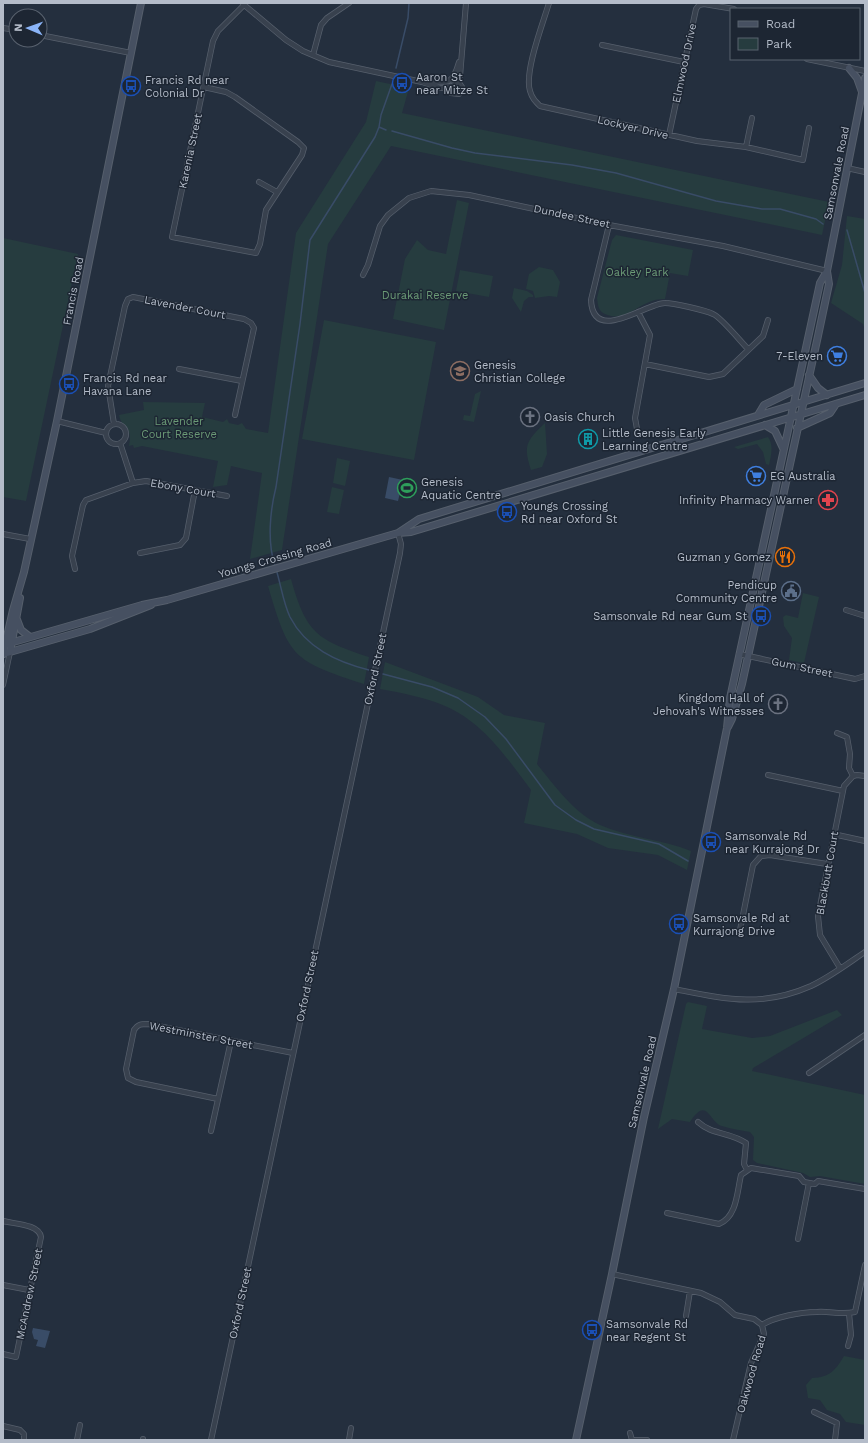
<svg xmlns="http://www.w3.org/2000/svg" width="868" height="1443" viewBox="0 0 868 1443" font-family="'Work Sans',sans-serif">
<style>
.green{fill:#263c3f}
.water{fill:#394c67}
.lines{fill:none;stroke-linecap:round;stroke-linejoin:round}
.stream{stroke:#394c67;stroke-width:1.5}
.street-casing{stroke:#565f6c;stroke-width:6}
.secondary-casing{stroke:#565f6c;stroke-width:8}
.street{stroke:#38414e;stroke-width:4.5}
.secondary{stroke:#465061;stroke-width:6}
.labels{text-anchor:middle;stroke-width:3;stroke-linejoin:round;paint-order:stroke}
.street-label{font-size:11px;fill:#b4bcc9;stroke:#1d2633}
.poi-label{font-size:11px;fill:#b4bcc9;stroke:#1d2633;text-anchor:start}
.park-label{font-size:11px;fill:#6b9a76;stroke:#1d2633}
</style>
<rect width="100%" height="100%" fill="#242f3e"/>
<!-- green -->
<path class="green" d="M376,81L409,88L402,113L829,202L822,235L391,146L328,244L282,550L250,559L262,473L231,466L227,485L213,487L218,461L142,446L134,448L133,445L129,446C133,424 122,430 119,415L144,410L143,402L205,403L202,417L223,422L227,419L229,423L238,425L242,423L246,429L268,433L296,233L366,122Z
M457,200L469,203L444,330L393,319L405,259L417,240L428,250L446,254Z
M847,216L865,219V331L863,324L831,303L842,265Z
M616,235L693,250L688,276L670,273L665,299C662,299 658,299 655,300C638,304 624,323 605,314C598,311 598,305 597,298L612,240Z
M3,238L78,254L26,501L3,497Z
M539,267L553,270L560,282L557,297L549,296L535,298L533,291L526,289L529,274Z
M460,270L493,276L489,297L456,291Z
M514,288L527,291L533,295V297H529L524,301L521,312L512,298Z
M324,320L436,342L414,460L302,439Z
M481,391L474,422L463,420L464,415L470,416L475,394Z
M545,423L547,454L542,467L531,470C523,446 526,441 545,423Z
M768,437C774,445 771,456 769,465L766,464L763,452L757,444L738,449L734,447Z
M337,458L350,461L345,486L333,483Z
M332,487L344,490L339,514L327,512Z
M291,579C306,633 317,640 369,657L364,684C293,661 289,658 268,586Z
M803,593L819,597L804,663L789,660L792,638L784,626L783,617L786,615L798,618Z
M385,662L478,697L504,715L545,723L537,764C555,786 574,813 600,825C629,838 662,839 691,851L687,870L658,855L608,848L577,834L524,823L531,790C507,758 483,722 445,706C424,697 402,693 380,689Z
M688,1002L707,1006L702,1029L752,1038L770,1036L837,1010L842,1015L753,1068L752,1071L865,1095V1184L820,1176L810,1177L803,1173L757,1163L753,1160L754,1137L750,1132C741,1130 731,1129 722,1126C709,1122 707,1095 690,1122L672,1119L658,1129L686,1004Z
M844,1356L865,1360V1425L846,1422L840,1414L827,1410L820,1400L808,1398L806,1385L812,1378C830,1377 835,1371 844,1356Z"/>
<!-- water -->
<path class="water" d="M389,477L403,480L398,501L385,498Z
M33,1328L50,1331L45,1348L36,1346L38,1340L34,1339L32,1332Z"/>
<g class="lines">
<!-- stream -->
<path class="stream" d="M396,68L408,18L409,3
M379,127L386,130
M392,131L452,148L475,153L572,165L616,173L716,201L762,209H780L816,219L823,224
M847,230L865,293
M275,566C267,542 270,511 276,487L300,324L310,240L375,137L379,127L381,115L392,84
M276,569C281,585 283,602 290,617C306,648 337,662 369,670
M383,674L432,687L458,698L485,717L506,739L555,805L576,820L594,829L659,844L688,861"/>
<defs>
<path id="street" d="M549,3C543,23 524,72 530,91C532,98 535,101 540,106L697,141L746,147L803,160L809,128
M243,4L286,40L303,51L329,62L422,82L440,88H448L456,84L460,76L466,3
M3,28L16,30
M40,35L131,53
M602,45L684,62
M313,55L321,25L327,18L349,3
M807,59L865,71
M429,82C450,83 453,83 459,62
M448,86L451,93L459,94L462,91V87L457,80
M204,87L226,92L235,97L298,142L304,148L302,155L266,210L260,244L256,253L172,237L213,41L218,31L244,5
M669,135L696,9L699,5L704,4L734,9
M746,147L752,118
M847,168L865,172
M259,182L277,192
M609,225L591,300C593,345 646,303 665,303C673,303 705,310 713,314C721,317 741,342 748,349
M363,275L368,265L380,226L388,215L409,198L431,191L469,195L609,225L723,246L827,271
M645,364L709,377L723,374L763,336L768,320
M179,369L242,381
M57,421L106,433
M114,424L108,386L125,306L128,299L133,297L244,319L251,323L254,328L235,415
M106 434a10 10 0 1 1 20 0a10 10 0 1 1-20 0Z
M637,429L635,418L650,335L638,312
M120,443L133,483
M3,534L30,539
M140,553L180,545L186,538L195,490
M75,569L72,556L83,505L86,500L133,483L146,481L227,496
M846,610L865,616
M739,654L855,679L865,676
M3,685L10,652
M837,733L847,737L850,754L849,768L853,776L844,786L818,916L820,935L840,968
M768,775L843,791
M853,776L857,775L865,776
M833,834L865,841
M740,930L753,865L761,856L770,855L827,864
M674,989C725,999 761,1008 811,986C830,977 847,964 865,952
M809,1073L865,1035
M218,1099L136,1082L128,1078L126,1069L134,1030C138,1024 141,1024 148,1024L293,1053
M698,1122C712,1135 730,1132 746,1143L744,1164L747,1170
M211,1131L231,1041
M667,1213L719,1224C737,1217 737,1192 741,1175L751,1168L799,1176L804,1182L815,1184L818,1181L865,1189
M3,1221C14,1224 39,1224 41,1237L16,1357L3,1354
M798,1239L809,1183
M612,1274L701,1293L720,1302L735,1315L754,1319L762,1325L764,1334L751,1363L733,1440
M3,1285L29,1290
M686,1316L690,1291
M762,1325C774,1317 801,1312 817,1312C830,1311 841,1315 855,1312L865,1265
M848,1346L851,1335L849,1313
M814,1412L837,1423L835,1440
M3,1426L20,1430L24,1434V1440
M630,1433L632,1440
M77,1440L80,1425
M143,1440V1439
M211,1440L400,553L401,544L398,533
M349,1440L351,1428
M635,1440H647"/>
<path id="secondary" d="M849,68L857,78L862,92
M809,375L818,388L827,395
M758,415L764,405L797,389
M765,425L775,431L783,448
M797,428L830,413L836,404
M398,533L419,519L865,383
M16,617L21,630L30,637
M3,645L142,605L167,600L398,533L411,532L865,395
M10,652L20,598
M3,654L13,610L24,572L57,421L141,3
M3,654L90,629L151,605
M728,727L732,719L742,684L818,336L829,284L827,271
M576,1440L612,1274L644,1117L674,989L727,728L730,698L820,283L827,271L865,78"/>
</defs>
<!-- street casing -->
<use href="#street" class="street-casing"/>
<!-- secondary casing -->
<use href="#secondary" class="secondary-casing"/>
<!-- street -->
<use href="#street" class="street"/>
<!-- secondary -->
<use href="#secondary" class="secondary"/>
</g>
<!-- icons -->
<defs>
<symbol id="bus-ring" viewBox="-11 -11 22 22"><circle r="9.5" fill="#1d2633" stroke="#1a4fb4" stroke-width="1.5"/><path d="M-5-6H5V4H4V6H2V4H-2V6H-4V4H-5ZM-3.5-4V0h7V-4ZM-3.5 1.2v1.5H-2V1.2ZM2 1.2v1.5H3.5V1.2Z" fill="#1a4fb4"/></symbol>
<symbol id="supermarket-ring" viewBox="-11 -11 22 22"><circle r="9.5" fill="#1d2633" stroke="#3f7fe0" stroke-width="1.5"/><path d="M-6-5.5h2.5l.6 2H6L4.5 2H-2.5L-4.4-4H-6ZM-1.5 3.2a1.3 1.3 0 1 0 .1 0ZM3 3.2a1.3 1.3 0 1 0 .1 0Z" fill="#3f7fe0"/></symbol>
<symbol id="school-ring" viewBox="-11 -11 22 22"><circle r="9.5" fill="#1d2633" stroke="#8d6e63" stroke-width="1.5"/><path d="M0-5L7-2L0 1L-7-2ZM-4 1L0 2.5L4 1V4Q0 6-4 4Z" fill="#8d6e63"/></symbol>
<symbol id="church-ring" viewBox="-11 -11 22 22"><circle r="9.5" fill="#1d2633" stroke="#6b7280" stroke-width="1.5"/><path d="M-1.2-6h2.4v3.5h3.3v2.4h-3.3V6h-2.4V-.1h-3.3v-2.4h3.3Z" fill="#6b7280"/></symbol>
<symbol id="building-ring" viewBox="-11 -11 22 22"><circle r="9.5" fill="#1d2633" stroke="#0f9aa8" stroke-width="1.5"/><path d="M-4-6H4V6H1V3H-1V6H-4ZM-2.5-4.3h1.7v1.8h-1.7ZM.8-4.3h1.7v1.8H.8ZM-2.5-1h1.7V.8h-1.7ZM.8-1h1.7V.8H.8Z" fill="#0f9aa8"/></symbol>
<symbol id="stadium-ring" viewBox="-11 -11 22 22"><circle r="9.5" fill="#1d2633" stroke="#2e9e5b" stroke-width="1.5"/><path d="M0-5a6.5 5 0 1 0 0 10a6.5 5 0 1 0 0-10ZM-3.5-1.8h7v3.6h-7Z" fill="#2e9e5b"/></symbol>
<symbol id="pharmacy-ring" viewBox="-11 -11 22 22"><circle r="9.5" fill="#1d2633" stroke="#e0444e" stroke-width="1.5"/><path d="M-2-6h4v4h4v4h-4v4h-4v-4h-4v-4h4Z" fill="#e0444e"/></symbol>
<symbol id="restaurant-ring" viewBox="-11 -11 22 22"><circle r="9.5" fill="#1d2633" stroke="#e8710a" stroke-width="1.5"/><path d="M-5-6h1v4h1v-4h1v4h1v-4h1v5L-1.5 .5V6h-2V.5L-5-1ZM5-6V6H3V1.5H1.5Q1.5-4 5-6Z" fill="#e8710a"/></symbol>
<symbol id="civic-ring" viewBox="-11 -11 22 22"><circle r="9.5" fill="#1d2633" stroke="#5c6f8a" stroke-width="1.5"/><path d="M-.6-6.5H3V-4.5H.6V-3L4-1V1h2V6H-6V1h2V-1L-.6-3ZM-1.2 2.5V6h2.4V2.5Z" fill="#5c6f8a"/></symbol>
</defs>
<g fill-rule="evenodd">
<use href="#bus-ring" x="391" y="72" width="22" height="22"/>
<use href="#bus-ring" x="120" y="75" width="22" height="22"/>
<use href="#supermarket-ring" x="826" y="345" width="22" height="22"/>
<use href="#school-ring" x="449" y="360" width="22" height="22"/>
<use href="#bus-ring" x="58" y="373" width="22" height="22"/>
<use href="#church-ring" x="519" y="406" width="22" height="22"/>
<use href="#building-ring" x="577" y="428" width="22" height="22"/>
<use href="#supermarket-ring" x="745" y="465" width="22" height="22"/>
<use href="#stadium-ring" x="396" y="477" width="22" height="22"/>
<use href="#pharmacy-ring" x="817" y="489" width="22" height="22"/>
<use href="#bus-ring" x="496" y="501" width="22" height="22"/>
<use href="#restaurant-ring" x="774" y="546" width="22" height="22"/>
<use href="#civic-ring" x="780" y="580" width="22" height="22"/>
<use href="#bus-ring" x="750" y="605" width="22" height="22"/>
<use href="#church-ring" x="767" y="693" width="22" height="22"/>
<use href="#bus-ring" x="700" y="831" width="22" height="22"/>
<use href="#bus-ring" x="668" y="913" width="22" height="22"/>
<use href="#bus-ring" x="581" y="1319" width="22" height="22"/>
</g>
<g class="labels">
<!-- street labels -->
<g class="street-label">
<text transform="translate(684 63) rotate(-78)" y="4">Elmwood Drive</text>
<text transform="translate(633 127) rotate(13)" y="4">Lockyer Drive</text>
<text transform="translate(190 151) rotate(-78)" y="4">Karenia Street</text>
<text transform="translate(836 173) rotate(-79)" y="4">Samsonvale Road</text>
<text transform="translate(572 216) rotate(12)" y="4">Dundee Street</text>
<text transform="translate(73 291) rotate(-79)" y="4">Francis Road</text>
<text transform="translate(185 307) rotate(11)" y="4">Lavender Court</text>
<text transform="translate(183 488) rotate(10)" y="4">Ebony Court</text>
<text transform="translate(275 558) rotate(-16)" y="4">Youngs Crossing Road</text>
<text transform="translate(802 667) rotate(12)" y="4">Gum Street</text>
<text transform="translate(375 669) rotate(-78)" y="4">Oxford Street</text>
<text transform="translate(827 873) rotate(-80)" y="4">Blackbutt Court</text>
<text transform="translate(307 986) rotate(-78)" y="4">Oxford Street</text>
<text transform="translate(201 1035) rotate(11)" y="4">Westminster Street</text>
<text transform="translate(642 1082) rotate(-77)" y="4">Samsonvale Road</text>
<text transform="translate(29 1294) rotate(-78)" y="4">McAndrew Street</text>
<text transform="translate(240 1303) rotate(-78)" y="4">Oxford Street</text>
<text transform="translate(751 1374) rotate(-74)" y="4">Oakwood Road</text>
</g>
<!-- poi labels -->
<g class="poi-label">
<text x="416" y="81">Aaron St<tspan x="416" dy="13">near Mitze St</tspan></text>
<text x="145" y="84">Francis Rd near<tspan x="145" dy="13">Colonial Dr</tspan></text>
<text x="823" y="360" text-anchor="end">7-Eleven</text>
<text x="474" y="369">Genesis<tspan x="474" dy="13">Christian College</tspan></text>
<text x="83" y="382">Francis Rd near<tspan x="83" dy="13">Havana Lane</tspan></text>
<text x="544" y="421">Oasis Church</text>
<text x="602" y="437">Little Genesis Early<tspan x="602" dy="13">Learning Centre</tspan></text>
<text x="770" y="480">EG Australia</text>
<text x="421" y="486">Genesis<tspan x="421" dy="13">Aquatic Centre</tspan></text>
<text x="814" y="504" text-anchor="end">Infinity Pharmacy Warner</text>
<text x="521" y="510">Youngs Crossing<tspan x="521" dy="13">Rd near Oxford St</tspan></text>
<text x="771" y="561" text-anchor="end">Guzman y Gomez</text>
<text x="777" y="589" text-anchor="end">Pendicup<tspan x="777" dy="13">Community Centre</tspan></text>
<text x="747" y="620" text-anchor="end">Samsonvale Rd near Gum St</text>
<text x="764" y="702" text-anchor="end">Kingdom Hall of<tspan x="764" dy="13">Jehovah's Witnesses</tspan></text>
<text x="725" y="840">Samsonvale Rd<tspan x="725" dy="13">near Kurrajong Dr</tspan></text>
<text x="693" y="922">Samsonvale Rd at<tspan x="693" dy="13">Kurrajong Drive</tspan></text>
<text x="606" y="1328">Samsonvale Rd<tspan x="606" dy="13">near Regent St</tspan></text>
</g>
<!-- park labels -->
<g class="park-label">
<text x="637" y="276">Oakley Park</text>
<text x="425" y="299">Durakai Reserve</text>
<text x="179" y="425">Lavender<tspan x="179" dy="13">Court Reserve</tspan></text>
</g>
</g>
<!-- border -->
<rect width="868" height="1443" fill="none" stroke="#b4bcc9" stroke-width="8"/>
<!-- legend -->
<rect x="730" y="8" width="130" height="52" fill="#1d2633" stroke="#59626f"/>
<rect x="738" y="21" width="20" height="6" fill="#465061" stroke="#59626f"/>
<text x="766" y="28" font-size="12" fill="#b4bcc9">Road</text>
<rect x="738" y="38" width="20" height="12" fill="#263c3f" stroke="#59626f"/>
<text x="766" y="48" font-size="12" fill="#b4bcc9">Park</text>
<!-- north arrow -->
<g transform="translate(28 28) rotate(272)"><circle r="19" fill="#1d2633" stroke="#59626f"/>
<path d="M0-3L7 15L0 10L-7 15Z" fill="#8ab4f8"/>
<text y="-6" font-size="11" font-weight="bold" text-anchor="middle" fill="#b4bcc9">N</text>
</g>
</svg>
